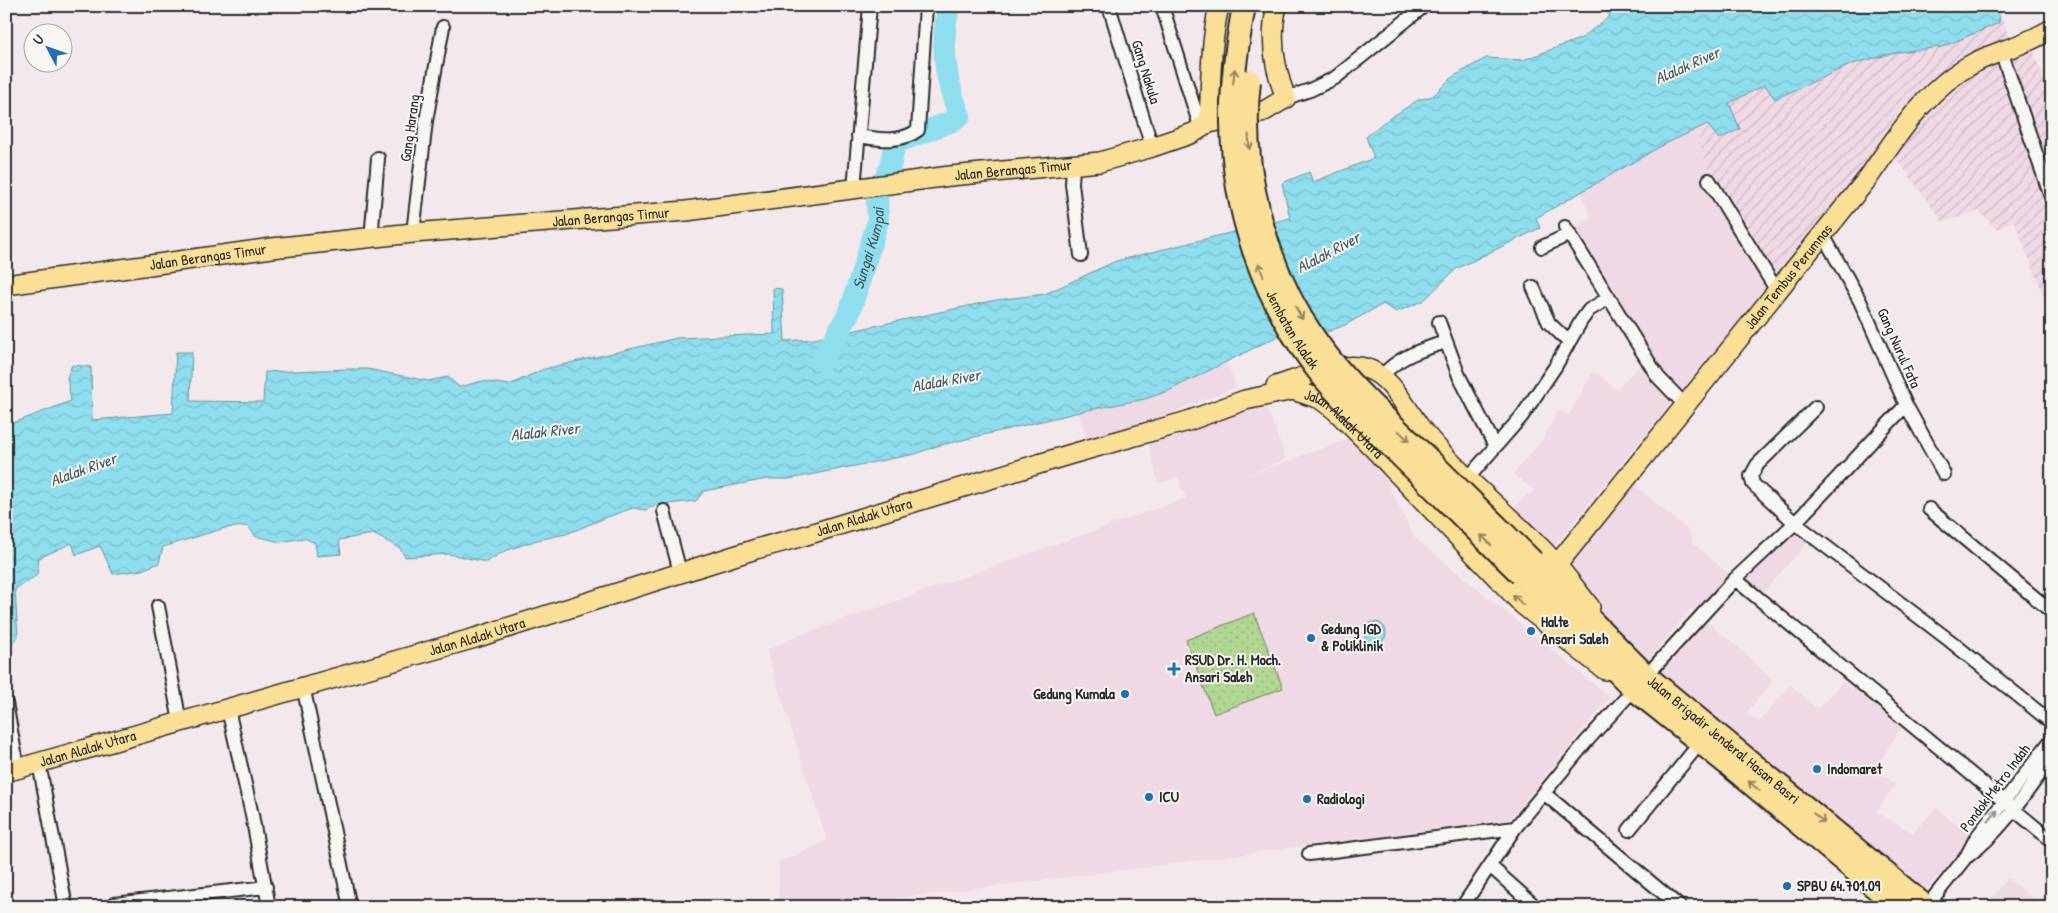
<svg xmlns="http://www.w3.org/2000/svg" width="2058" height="913" viewBox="0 0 2058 913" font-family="'Patrick Hand',sans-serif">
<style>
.built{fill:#efd9e5}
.industrial{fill:url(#industrial-furrows)}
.grass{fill:url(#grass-dots);stroke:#6e815e}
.water{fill:url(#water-waves);stroke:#6796a0}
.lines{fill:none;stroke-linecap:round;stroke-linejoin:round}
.river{stroke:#8fdeee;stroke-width:22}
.street-casing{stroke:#2b2b2b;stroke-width:16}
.primary-casing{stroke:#2b2b2b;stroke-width:22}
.highway-casing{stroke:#2b2b2b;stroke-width:26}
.street{stroke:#f6f6f2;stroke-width:12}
.primary{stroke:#fadf96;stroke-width:19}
.highway{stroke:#fadf96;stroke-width:22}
.highway-bridge-casing{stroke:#2b2b2b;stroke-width:26;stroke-linecap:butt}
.highway-bridge{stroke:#fadf96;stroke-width:22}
.oneway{stroke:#928560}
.oneway2{stroke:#90908e}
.poi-dot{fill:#1f6fb2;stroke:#f6f6f2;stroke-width:2}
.labels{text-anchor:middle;stroke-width:4;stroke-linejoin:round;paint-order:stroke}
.street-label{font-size:15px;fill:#2b2b2b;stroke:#f6f6f2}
.poi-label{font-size:15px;font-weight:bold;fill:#2b2b2b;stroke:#f6f6f2;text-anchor:start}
.water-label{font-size:16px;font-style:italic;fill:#44585c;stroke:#f6f6f2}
</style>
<defs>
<pattern id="industrial-furrows" width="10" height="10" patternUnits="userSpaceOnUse" patternTransform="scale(1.25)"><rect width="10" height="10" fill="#efd9e5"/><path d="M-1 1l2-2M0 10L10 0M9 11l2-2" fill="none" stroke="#cdbac5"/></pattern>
<pattern id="grass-dots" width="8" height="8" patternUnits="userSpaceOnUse" patternTransform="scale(1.25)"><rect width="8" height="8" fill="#b1d792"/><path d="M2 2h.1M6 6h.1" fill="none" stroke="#98b97e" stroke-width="1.8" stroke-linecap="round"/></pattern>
<pattern id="water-waves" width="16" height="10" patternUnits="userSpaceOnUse" patternTransform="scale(1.25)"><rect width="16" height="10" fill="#8fdeee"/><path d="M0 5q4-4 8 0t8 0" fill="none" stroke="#7cbfcc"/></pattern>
</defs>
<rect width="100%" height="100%" fill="#f3e9ec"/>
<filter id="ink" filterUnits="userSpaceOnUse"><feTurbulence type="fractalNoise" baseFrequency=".02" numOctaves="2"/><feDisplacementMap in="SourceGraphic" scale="10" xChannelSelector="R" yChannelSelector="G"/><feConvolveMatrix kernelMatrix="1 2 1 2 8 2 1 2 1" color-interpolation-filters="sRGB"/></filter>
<g filter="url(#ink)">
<!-- built -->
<path class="built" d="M1695,125L1705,162L1763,272L1771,283L1694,378L1698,384L1686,398L1675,394L1569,229L1591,218L1576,181Z
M1221,351L1237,387L1161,417L1087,439L1074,399Z
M1641,364L1669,397L1672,402L1548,554L1505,516L1527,495L1535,491L1513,474L1543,439L1558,411L1569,415L1592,373L1598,374L1616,390Z
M1263,398L1286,459L1244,477L1350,438L1384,476L1414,537L1610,697L1509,820L1432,829L1125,870L850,904L843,902L807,907H778L779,862L827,841L766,650L798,636L1186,498L1178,477L1158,484L1147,436Z
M1629,480L1688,530L1693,543L1731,576L1696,612L1691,609L1647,661L1555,572Z
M1791,526L1809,541L1759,597L1737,572Z
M1697,614L1746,654L1773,681L1746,713L1759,722L1790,685L1818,709L1843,681L1901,727L1876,768L1895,785L1876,812L1913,833L1936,808L1974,838L1923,893L1661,685L1652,665Z
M2008,878L2037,903L2052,886V907H1984Z"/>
<!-- industrial -->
<path class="industrial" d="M1997,6L2009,36L1957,59L1934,77L1897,114L1851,184L1771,283L1763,272L1705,162L1695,125L1703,105Z
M2029,37L2052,104V316L2014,221L1996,229L1979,211L1943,222L1901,165L1885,151L1926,102Z"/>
<!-- grass -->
<path class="grass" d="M1254,613L1283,688L1214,714L1186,640Z"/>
<!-- water -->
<path class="water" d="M1603,6H2000L1999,23L1942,47L1899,52L1852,64L1775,99L1765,85L1729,103L1740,129L1719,139L1707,124L1661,146L1536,218L1540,228L1456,269L1423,301L1396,312L1383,304L1345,325L1327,332L1278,336L1168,391L1145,399L1088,410L937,446L915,454L789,479H767L704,491L696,501L657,505L645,510L633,508L610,516L566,534L537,540L505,551L486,562L449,554L405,557L400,548L373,534L339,540L341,554L317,556L315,543L304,538L280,542L255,536L248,526L225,528L163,547L159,563L142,570L113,574L100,546L76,555L72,543L39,558L37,575L15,589L18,637L6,647V424L8,425L71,401L67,377L72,365L91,367L92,420L173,413L176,352H192L190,401L263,402L265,372L349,369H367L428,381L448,377L459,387L482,381L509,385L544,369L677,338L774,334L773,288L782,289L785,341L814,339L996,300L1045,294L1116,261L1290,218L1282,183L1309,172L1313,182L1374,158L1366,137L1381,124L1418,100L1433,96L1451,78L1486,58L1523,60L1582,38L1610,16Z
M1364 633a11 11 0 1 1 22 0a11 11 0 1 1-22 0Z"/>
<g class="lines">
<!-- river -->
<path class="river" id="s1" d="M822,360L850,311L878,221L877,197L890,167L895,143L950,122L960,116C945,81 940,43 949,6"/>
<defs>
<path id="street" d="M1109,6L1152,147
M1162,6L1201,129
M2001,51L2052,200
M1286,98L1310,90L1335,78L1424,6
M858,136C878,139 899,144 918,130L926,6
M1073,166L1072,184L1081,255
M1709,180L1777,291
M854,188L870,6
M1565,227L1658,377L1686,406
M413,233L426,121L443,27
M1823,235L1860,301L1906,405L1944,474
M371,239L378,158
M1542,247L1570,234
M1533,287L1549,323L1569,342
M1439,322L1459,376L1495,446
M1381,377C1397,357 1423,349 1446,342
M1816,407L1757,465L1751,476L1753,484L1795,523L1949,640L2052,723
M1468,478L1522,416L1555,367L1581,321L1589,310L1609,298
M1929,509L2052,612
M664,511L680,572
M1735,579L2052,841
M158,606L180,722
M1646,676L1735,579L1795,523L1906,405
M303,686L350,907
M6,703L18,769
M228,709L252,815L269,907
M39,763L66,907
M1545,794L1680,907
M1629,830L1700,743
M1309,854L1515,828
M1968,856C2003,830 2027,791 2052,757
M1490,866L1536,907
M114,904L266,887
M1462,907L1515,828L1586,742L1634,689
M1926,907L1966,857L1976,838L2052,739"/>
<g id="primary">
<path d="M1209,123C1211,84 1210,45 1219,6"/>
<path id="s2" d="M6,285L272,248L413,233L686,211L950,176L1100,162L1152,147L1193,133L1209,123L1261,113L1286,98C1274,68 1269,38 1277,6"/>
<path d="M1276,386C1302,378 1342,360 1368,369C1393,378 1407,411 1423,431C1458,474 1503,510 1542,549C1559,566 1575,588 1590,607"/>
<path id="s3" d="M1556,566L1868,178C1898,135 1926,88 1974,63C1991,54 2010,49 2028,41C2036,38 2044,33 2052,29"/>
<path id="s4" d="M6,772L475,638L756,549L800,537L1068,455L1188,421L1245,400L1293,390L1320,399L1335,410L1372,447L1523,605L1605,670"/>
</g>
<g id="highway">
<path id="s5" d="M1533,562L1646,676L1926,907"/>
<path d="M1521,574L1634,689L1729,765L1899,907"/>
</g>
</defs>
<!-- street casing -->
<use href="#street" class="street-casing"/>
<!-- primary casing -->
<use href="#primary" class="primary-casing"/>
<!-- highway casing -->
<use href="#highway" class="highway-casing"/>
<!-- street -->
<use href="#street" class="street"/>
<!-- primary -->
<use href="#primary" class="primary"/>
<!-- highway -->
<use href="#highway" class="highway"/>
<defs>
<g id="highway-bridge">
<path id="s6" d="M1244,6C1237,44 1231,84 1232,122C1233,210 1262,295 1314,365C1336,395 1365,421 1392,447C1435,489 1478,532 1521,574"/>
<path d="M1249,81C1239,165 1265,268 1314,338C1345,383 1386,418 1425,456C1461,491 1497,527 1533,562"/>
</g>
</defs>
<!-- highway-bridge casing -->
<use href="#highway-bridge" class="highway-bridge-casing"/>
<!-- highway-bridge -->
<use href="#highway-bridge" class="highway-bridge"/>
</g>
<!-- one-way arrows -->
<defs><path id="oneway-shaft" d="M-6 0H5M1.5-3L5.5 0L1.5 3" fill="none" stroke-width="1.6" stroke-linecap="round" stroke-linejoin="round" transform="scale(1.25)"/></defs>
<g class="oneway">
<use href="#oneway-shaft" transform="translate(1234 76) rotate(-83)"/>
<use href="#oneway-shaft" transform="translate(1249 142) rotate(87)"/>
<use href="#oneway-shaft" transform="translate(1261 270) rotate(-110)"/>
<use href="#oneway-shaft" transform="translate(1299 313) rotate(61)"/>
<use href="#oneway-shaft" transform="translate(1404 436) rotate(43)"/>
<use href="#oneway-shaft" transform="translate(1486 540) rotate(-135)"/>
<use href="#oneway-shaft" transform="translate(1518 600) rotate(-135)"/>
<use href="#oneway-shaft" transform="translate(1754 786) rotate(-140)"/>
<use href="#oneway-shaft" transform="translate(1819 818) rotate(39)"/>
</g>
<use class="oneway2" href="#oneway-shaft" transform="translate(1993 816) rotate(-51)"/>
</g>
<!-- markers -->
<g class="poi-dot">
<circle cx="1531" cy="631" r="5"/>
<circle cx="1311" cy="638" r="5"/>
<path d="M1171.5 661.5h5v5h5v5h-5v5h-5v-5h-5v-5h5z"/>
<circle cx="1125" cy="694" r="5"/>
<circle cx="1817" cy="769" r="5"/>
<circle cx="1149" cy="797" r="5"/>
<circle cx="1307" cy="799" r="5"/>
<circle cx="1787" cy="886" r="5"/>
</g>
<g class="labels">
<!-- street labels -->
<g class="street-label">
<text transform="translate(1146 72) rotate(73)" y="5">Gang Nakula</text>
<text transform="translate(410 128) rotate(-82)" y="5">Gang Harang</text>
<text dy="5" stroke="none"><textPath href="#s2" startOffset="1014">Jalan Berangas Timur</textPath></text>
<text dy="5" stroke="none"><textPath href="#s2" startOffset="609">Jalan Berangas Timur</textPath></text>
<text dy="5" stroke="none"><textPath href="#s2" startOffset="204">Jalan Berangas Timur</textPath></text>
<text dy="5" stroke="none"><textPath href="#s3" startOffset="371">Jalan Tembus Perumnas</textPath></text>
<text dy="5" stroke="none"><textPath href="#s6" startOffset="336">Jembatan Alalak</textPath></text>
<text transform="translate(1899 348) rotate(66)" y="5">Gang Nurul Fata</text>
<text dy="5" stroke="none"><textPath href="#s4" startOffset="1405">Jalan Alalak Utara</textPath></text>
<text dy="5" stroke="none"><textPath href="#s4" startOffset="895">Jalan Alalak Utara</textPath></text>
<text dy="5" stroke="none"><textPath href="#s4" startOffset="490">Jalan Alalak Utara</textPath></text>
<text dy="5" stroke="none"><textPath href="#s5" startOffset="261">Jalan Brigadir Jenderal Hasan Basri</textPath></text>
<text dy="5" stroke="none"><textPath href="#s4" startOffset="85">Jalan Alalak Utara</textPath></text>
<text transform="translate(1995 788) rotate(-53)" y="5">Pondok Metro Indah</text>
</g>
<!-- poi labels -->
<g class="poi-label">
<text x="1541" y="627">Halte<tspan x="1541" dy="17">Ansari Saleh</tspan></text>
<text x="1321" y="634">Gedung IGD<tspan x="1321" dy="17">&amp; Poliklinik</tspan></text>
<text x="1185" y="665">RSUD Dr. H. Moch.<tspan x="1185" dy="17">Ansari Saleh</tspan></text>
<text x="1115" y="699" text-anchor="end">Gedung Kumala</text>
<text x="1827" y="774">Indomaret</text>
<text x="1159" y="802">ICU</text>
<text x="1317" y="804">Radiologi</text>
<text x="1797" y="891">SPBU 64.701.09</text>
</g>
<!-- water labels -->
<g class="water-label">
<text transform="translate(1687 65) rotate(-24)" y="6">Alalak River</text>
<text dy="6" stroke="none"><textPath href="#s1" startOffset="122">Sungai Kumpai</textPath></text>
<text transform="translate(1328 252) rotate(-28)" y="6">Alalak River</text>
<text transform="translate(946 380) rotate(-10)" y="6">Alalak River</text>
<text transform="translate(545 431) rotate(-6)" y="6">Alalak River</text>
<text transform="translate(83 469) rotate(-20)" y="6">Alalak River</text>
</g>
</g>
<!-- margin -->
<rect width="2058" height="913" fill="none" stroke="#f6f6f2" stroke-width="25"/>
<rect x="12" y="12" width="2033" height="888" fill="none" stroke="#2b2b2b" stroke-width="2" filter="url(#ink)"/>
<!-- north arrow -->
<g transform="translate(48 48) rotate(311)"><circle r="24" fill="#f6f6f2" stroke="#a5a5a2"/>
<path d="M0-4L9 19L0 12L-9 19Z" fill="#1f6fb2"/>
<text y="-8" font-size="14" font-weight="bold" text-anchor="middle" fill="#2b2b2b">U</text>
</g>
</svg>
